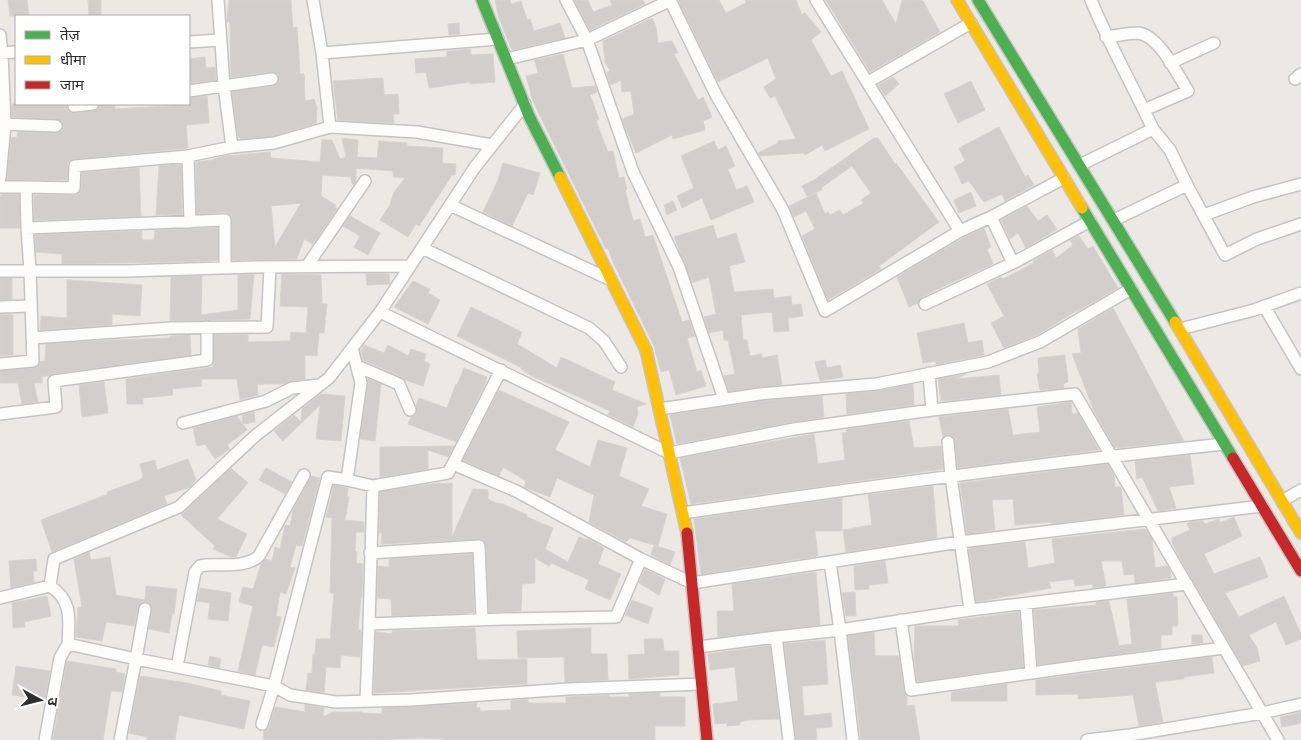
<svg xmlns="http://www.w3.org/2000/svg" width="1301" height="740" viewBox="0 0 1301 740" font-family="Overpass,'Noto Sans Devanagari',sans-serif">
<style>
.building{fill:#d1cecb;stroke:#d7d4d0;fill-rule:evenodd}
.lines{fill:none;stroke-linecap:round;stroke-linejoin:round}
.street-casing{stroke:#c5c4c5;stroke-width:14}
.fast-casing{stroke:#c5c4c5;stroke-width:14}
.slow-casing{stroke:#c5c4c5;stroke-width:14}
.jam-casing{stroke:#c5c4c5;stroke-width:14}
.street{stroke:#fcfcfb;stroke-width:11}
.fast{stroke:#4caf50;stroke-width:11}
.slow{stroke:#ffc107;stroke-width:11}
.jam{stroke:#c62828;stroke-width:11}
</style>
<rect width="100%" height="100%" fill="#ece8e4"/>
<!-- building -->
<path class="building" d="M8,0H27L29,16H10Z
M88,0H101V16H89Z
M229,0H291L293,28L297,27L300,74H304L305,101L314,99L317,107L316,123L273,136L242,139L238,137L232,92L274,86L279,82V78L278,74L271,72L231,77L230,22H227V20Z
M495,0H510L511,4L521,1L527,20L530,19L534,31L560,23L565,38L512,50L499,18Z
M574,0H588L593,12L612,5L610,0H643L645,4L590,30Z
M678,0H719L726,13L746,3L745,0H796L802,15L805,13L821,32L811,40L831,76L842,71L869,129L825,151L822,145L805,155L804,153L760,156L758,153L778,143V141L796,139L775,96L770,98L764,87L776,79L768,58L718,82Z
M826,0H882L896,24L902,0H918L923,1L940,32L870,72Z
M652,18L656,27L658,43L672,41L678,53L674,54L698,100L703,97L712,117L703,121L705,130L673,139L672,135L636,153L622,119L634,114L631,91L622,92L621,80L611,85L606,73L610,71L605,62L603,41Z
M459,23L460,34L449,35L448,24Z
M470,49L471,55L493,54L495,82L470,84V82L429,88L426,72L416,73L415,59L447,57V51Z
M563,54L572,88L595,86L597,92L590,95L599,119L596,121L608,152L613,151L619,178L624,177L627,189L625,190L633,221L640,219L645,237L653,235L682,322L689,320L695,336L687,338L697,372L701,370L706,386L676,395L669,370L661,372L654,346L613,262L608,248L606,249L538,112L530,94L531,93L526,76L538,73L535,60Z
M205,57L206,68L215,67L216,80L189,83V59Z
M893,77L899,84L885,96L878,85Z
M383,78L384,95L398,94L399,114H393L394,123L338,120L333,81Z
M971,81L985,110L958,123L944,94Z
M207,96L209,123L186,125L188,148L74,159L68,163L67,180H7L11,138L17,137L18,132L56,133L62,130L63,127L62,122L57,119L12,117V104H67L68,111L75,113L94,111L98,110L100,104H115V109L185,105L189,104V98Z
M999,127L1025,177L1028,175L1034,185L1005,201L1002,194L984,202L969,181L962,184L954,167L965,161L959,148Z
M342,138L358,140L357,157L377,158L379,141L407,143V146L443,148L442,163L456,164L455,175H452L419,226L416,224L408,237L380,220L390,205L394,192L405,178L393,177V171L356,168V181L354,184H352L351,177L322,175L321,196L336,205L335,207L337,209L313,244L304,239L297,259L232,260L231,216L225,212L197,214L196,162L213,160V159L225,156L270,152L271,158L320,162L322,140H332L340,159L346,157ZM301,203L275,247L271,206Z
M874,138H878L895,164L896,163L939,222L879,266L881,269L828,300L802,236L815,229L806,211L794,217L789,206L816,193L825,214L828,212L830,215L840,210L843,215L864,203L861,200L871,193L852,166L821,188L822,190L807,196L802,186L814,180Z
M714,141L718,150L726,146L735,166L728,169L736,190L747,186L754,202L711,220L702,198L682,208L677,196L694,188L681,156Z
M503,163L540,173L533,195L528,193L512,226L483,212L498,180Z
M181,164L182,214L156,215L159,166Z
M139,168L141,216L34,220V195H77L81,189L82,173Z
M971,192L976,206L959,213L954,200Z
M2,194H19L20,228H0V196H2Z
M673,201L677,210L667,215L664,205Z
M1027,206L1038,221L1047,215L1057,229L1026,248L1018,233L1010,239L1001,220Z
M350,216L380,233L368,255L354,247L360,236L343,226Z
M713,225L717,239L736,233L745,262L729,266L734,292L773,289L774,298L791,296L792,305L801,304L803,316L788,318L789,331L774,332L772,312L741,315L743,340H747L750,356L762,354V358L777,355L782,385L729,391L724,376L735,374L728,340H724L723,330L709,333L704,317L716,314L709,277L692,283L674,237Z
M218,228V261L62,264V254L36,252L35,235L142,231V240H154L155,230Z
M984,228L991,247L987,249L993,264L946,285L922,297L918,303L909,307L897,277L963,238Z
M1079,236L1088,249L1093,246L1118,288L1076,312V311L1037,335L1004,348L991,323L1004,316L987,284L1001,277L1003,279L1034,263L1033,261L1052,250L1056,258L1073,245L1070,240Z
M254,274L250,319L170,321L171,277L202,276L201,315L238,310V275Z
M282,274L321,275L322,304H327L324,333H319L317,356L305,355V379L291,381L284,384H257L258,395L240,400L237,379H201L202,386L172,389L173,395L143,398V404H127L126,379L213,367L214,335H248V342L290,341L291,332L306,333L308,307L280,306Z
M366,274H389L390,284L367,285Z
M0,278H12V299L0,300Z
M67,280L142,285L140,316L112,314V325L40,330L41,316L67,318Z
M413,281L430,289L428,293L440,300L428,324L394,307Z
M471,307L522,332L517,344L557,368L561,357L615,382L612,390L646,404L637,407L638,414L633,427L608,415L610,411L532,376L521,369L522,368L457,336Z
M1113,308L1184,441L1115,448L1094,411L1072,354L1081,353L1078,329Z
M0,314L13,315V355L0,356Z
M964,323L968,343L982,340L984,355L936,365V361L923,363L917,333Z
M190,335L191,355L53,374L49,376H42V383H34L38,402L22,404L18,383H0V371L34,368L38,367L40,362L45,361L46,344L112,340L170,338V336Z
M364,345L384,353L388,345L408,356L411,349L426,354L424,361L430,364L423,386L405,380L402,377L363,360L361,351Z
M1065,355L1068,382L1063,384L1064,388L1040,390L1037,374H1039L1038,358Z
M825,360L827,368L840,365L843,377L820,381L815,362Z
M464,368L487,377L485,384L456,442L408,424L411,417L416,414V406L419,398L447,408L456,384L457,385Z
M966,374L956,379L999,375L1001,395L941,401L938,379Z
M368,379L381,384L375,441L360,439L368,384Z
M104,382L108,413L82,417L79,385Z
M913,384L914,405L847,414L846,394L877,391Z
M499,390L569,422L555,450L590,467L598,440L627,448L619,476L649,489L641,506L667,514L658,546L654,545L675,552L670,565L651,555L654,545L630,538L626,542L589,522L594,495L557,478L550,497L524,487L526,481L503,467L499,476L463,460Z
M321,394L345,396L341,441L316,439L320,405L283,441L274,431L294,415L301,422L302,409Z
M822,396L824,417L793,422L677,444L670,415L761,401Z
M1071,402L1072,414L1078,413L1099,450L958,468L954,438L948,435L943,437L939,417L1008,409L1013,435L1040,432L1037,407Z
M254,412L255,422L243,424L242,415Z
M237,416L247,430L227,445L230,449L215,459L205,444L197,446L193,428Z
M909,421L914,448L941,446L943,469L691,504L680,458L814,434L818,464L845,460L842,433L847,432V429Z
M454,446L448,457L428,450V469L380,477V447Z
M1190,455L1194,484L1169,487L1176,508L1158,511L1142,477L1137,479L1135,461Z
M188,459L196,480L190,487L164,496L167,504L52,552L41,520L108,494L107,492L140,480L143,477L140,464L155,460L157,470Z
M1108,464L1114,475L1115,487H1121L1124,515L1051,524V522L1015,525L1013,499L992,500L995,530L967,534L960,483Z
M231,468L248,483L217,519L247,534L236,557H231L213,549L215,546L181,515Z
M266,468L292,482L285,494L259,480Z
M311,476L320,478L302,546L296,545L290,567L295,568L286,594L280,592L276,616L281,617L274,647L262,645L255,675L238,671L253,606L239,602L243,587L253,589L261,564L266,559L272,561L275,547L280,549L285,525L290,526L293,510Z
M452,483V537L473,489L488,490V499L496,503L503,504L527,515V517L553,528L545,549L568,562L579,537L587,540V538L604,548L598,564L621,574L610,600L585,589L589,580L551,563L549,566L535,558V583L522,584L521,611L489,612L486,546L483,540L479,539L381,544L382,533H379L380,492L431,484Z
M334,485L348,488L347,497H349L345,520L364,522V532H356L355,551L357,552L356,563L363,564L362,597H361L358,630H361L360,657L341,655L340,668L326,667L324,693L306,690L308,673H312L313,654H315L316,639H330L334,593H330L332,518L326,517Z
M933,486L937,538L846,552L843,530L872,525L868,495Z
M842,498V531H815L818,556L701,574L694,519Z
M1234,517L1242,536L1204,554L1214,574L1260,557L1268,577L1225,593L1239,617L1284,596L1301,634V639L1286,645L1276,622L1249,635L1257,648L1260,661L1243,666L1178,555L1172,542V538L1190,530L1187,524L1190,522L1203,521L1205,524L1219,519L1220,523Z
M1145,529L1152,539L1155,568L1167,566L1170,571L1171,578L1135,583L1134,574L1124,575L1122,561H1101L1106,586L1093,588L1092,584L1075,586L1074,579L1049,582L1051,588L976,602L969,548L1025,542L1028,568L1055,563L1052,539Z
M89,552L91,560L110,557L116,595L145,600L146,586L177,589L174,614H172L169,633L149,629L152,607L146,602H142L138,607L134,626L106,622L102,641L76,637L78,607H82L74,559Z
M472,554L474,613L392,616L391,599L377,598L378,566L389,567V559Z
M36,559L37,571H33L34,582L11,588L9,561Z
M885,561L888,583L869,585V589L855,590L854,566Z
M645,569L665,579L659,595L639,583Z
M816,572L820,625L718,637L717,611H734L732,584Z
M200,588L231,593L228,621L208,619L210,603L197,601Z
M855,592L856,616H846L842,593Z
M1173,593V597H1177L1178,626H1172V635H1161V648L1038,665L1034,610L1096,605V602L1109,601L1119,646L1132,644L1127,599Z
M47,596L51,616L24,622L25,627L13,628L12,603Z
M632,600L653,608L648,624L625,615Z
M1019,612L1023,667L917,682L914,655L915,626H959L958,620Z
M475,628L477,660L527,659V684L374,693L376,632L392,634V631Z
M591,628V654H607L608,680L565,682L564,657L518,658L517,631Z
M874,632L875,656H899L904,691L907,696V706L914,705L920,740H861L848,636Z
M1192,635H1202L1203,643L1192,644Z
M644,639H663L664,651H679V675L629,679L628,655L645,654Z
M825,640L828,684L802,686L804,716L831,713L832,727L816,728L817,740H796L784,644Z
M770,645L779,719L748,720L740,722V725L727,726V723L715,724L713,704L738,701L735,667L710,670L708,654Z
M210,656L221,659L219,668L208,665Z
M1212,657L1214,673L1184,677V679L1155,682L1163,722L1139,726L1133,695L1078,699V694L1036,695V680Z
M67,661L116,669V672L125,674L122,692L111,691L103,740H53Z
M16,666L50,671L45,700L12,695Z
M140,676L187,683L221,691V695L250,701L244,729L179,715L175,740H146L147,737L129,733Z
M1007,684V701H951L952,692Z
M660,693V697H685V726H655V740H443V739L422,738L375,740H263L264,731L269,727L275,707L305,712V705L324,708L323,717L333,712H362V713L382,714V708L477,703L476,708H480V711L511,710V701L528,699V703H566V697L609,695V697H629V694Z
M1301,712V723L1282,727L1280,717Z"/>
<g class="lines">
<defs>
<path id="street" d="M313,0L322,53L498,39
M566,0L587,40L671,0
M670,0L716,95L783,210L825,311L960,231
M816,0L960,231L991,217L1013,263L1090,221
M0,35L2,53L5,124L0,178
M1106,37C1116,36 1128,33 1138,33C1159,35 1177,74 1188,91L1144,110
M189,42L221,40
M0,53L16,52
M322,53L330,127L417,132L492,145
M507,59L587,40L633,172L679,267L724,399
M1170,63L1214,43
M1295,79L1301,74
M868,82L971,23
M189,91L272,79
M74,106L93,104
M0,124L56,126
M232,147L274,143L330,127
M1080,165L1153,129C1133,86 1109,44 1091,0
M1187,185L1225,255L1257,239L1301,224
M0,187H26L27,228
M26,187L74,188L75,166L188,156
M450,205L611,280
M1204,215L1253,197L1301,184
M991,217L1064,178
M1114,220L1187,185L1170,150L1153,129
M190,222L188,156L232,147L224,86L218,0
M422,248L589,328L604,341L621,367
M307,266L365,181
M225,268V220L27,228L30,271H126L254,267L410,266
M0,271H30L33,361L0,364
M925,304L1013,263
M1264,306L1301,369
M0,307L31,306
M380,312L669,453L794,429L932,410L1075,394L1278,740
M1180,329L1254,310L1301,293
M32,338L171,328L267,327L270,267
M357,366L399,384L410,410
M501,370L453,464L516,491L641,559
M929,373L932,410
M660,409L760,394L876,384L988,362L1040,342L1131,289
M0,414L56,407L54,381L207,360V327
M183,423L266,401L292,388L320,385
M948,442L951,476L970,610
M347,480L373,486L448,473L453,464
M1282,501L1301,490
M683,513C863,487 1043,463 1224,444
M370,553L479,546L482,619
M830,562L840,630L970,610L1187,584
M50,586C73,601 69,620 68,644L136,659L145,609
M0,598L50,586L54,559L179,507L255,436L329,378L380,312L475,167L525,104
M1026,604L1031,673
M901,620L911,690L1081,666L1224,648
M369,624L373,486
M776,637L840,630L853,740
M698,647L776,637L789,740
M177,667L195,572L200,566L206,565C223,564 246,568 259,556L304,475
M366,701L369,624L502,619L616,617L641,559L692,583L960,542L1262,506
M262,724L274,686L290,695L336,702L411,700L568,689L702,684
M45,740L60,658L68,644
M120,740L136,659L274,686L328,477L347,480L361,383L352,348
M1087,740L1130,735L1262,713L1301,704"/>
<path id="fast" d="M482,0L529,116L560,177
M978,0L1175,322
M1082,208L1233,458"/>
<path id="slow" d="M957,0L1082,208
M560,177L646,350L687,533
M1175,322L1301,533"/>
<path id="jam" d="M1233,458L1301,571
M687,533L707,740"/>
</defs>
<!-- street casing -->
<use href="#street" class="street-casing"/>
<!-- fast casing -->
<use href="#fast" class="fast-casing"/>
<!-- slow casing -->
<use href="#slow" class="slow-casing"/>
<!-- jam casing -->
<use href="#jam" class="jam-casing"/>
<!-- street -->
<use href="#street" class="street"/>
<!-- fast -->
<use href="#fast" class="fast"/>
<!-- slow -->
<use href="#slow" class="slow"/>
<!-- jam -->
<use href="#jam" class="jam"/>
</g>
<!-- legend -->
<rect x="15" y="15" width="175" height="90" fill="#ffffff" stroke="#ababab"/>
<rect x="25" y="31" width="25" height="8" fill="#4caf50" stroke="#ababab"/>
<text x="60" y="40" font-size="15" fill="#2e2e2e">तेज़</text>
<rect x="25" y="56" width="25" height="8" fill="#ffc107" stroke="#ababab"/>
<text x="60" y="65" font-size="15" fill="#2e2e2e">धीमा</text>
<rect x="25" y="81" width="25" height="8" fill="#c62828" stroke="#ababab"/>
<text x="60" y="90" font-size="15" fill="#2e2e2e">जाम</text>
<!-- north arrow -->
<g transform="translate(40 700) rotate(97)" stroke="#ffffff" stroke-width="4" paint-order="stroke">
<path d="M0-4L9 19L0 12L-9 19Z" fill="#2e2e2e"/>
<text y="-8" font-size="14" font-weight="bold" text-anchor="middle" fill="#2e2e2e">उ</text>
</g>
</svg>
